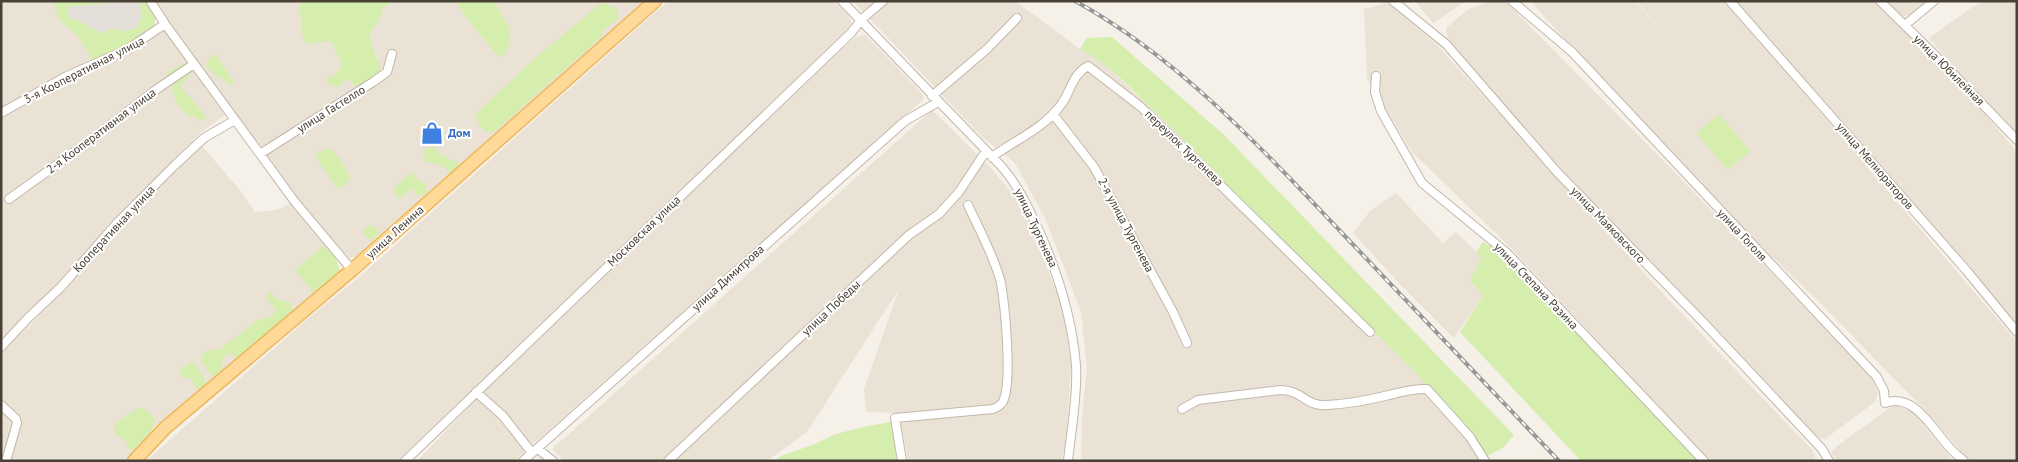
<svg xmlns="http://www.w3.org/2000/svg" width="2018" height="462" viewBox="0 0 2018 462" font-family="'PT Sans',sans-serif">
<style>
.residential{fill:#eae2d5}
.industrial{fill:#e5dfd9}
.green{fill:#d5edad}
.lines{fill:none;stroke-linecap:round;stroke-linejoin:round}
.street-casing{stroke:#c2b7a9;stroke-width:10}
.primary-casing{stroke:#efb75c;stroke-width:15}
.street{stroke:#fff;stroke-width:8}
.primary{stroke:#ffd997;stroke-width:12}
.rail-casing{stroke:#979797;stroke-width:4}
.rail{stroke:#fff;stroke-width:2;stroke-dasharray:5.5;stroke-linecap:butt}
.labels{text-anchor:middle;stroke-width:4;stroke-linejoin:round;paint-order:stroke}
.street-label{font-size:12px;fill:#494035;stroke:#fff}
.shop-label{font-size:12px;font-weight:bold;fill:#366cbe;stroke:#fff;text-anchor:start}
</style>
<rect width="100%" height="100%" fill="#f5f0e8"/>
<!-- residential -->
<path class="residential" d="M1,1H51L60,21L77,35L93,61L1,109Z
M156,1H302L299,11L302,18L301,31L331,41L342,65L336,74L348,79L351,82L378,59L372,47L370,33L379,20L383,7L394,1H456L465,16L496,54L502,58L510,44L509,27L494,1H644L355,257H348L342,252L295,195L161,13Z
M668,1H834L848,15L852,23L844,35L475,388L403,461H146L311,316L356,280Z
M853,1H1015L1080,49L1098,58L1184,140L1313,272L1420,377L1472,435L1487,456L1479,461H1081L1082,416L1087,368L1081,312L1046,220L1015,163L981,136Z
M1415,1H1466L1433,23Z
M1490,1H1502L1509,5L1690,188L1872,378L1878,394L1875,402L1825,439L1817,437L1558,166L1448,41L1446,28L1467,10Z
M1530,1H1636L1710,95L1637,1H1725L2017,342V461H1969L1926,411L1818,301L1704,191Z
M1735,1H1875L1956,80L2017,152V326Z
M1887,1H1929L1911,15L1900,16Z
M1981,1H2017V140L1929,38Z
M1387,3L1435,43L1667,298L1813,451L1816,460L1710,461L1511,248L1412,152L1367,78L1364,9Z
M166,30L225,115L200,133L115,220L58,284L1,340V117L69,78L117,59Z
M865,35L891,61L924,96L923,100L514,461H417L515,359L703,182L832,56L855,38Z
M932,110L990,167L1022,205L1064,310L1071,366L1066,441L1061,461H908L899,413L866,412L864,389L899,289L807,432L767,461H564L552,449Z
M202,146L239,189L255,212L276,210L290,204L336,259L340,271L337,276L314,293L218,376L154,427L125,461H10L22,418L1,400V354L64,290L120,225Z
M1396,193L1443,243L1456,232L1482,257L1470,280L1483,296L1454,338L1398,282L1353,233L1370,211Z
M1894,405L1912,412L1953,461H1837L1831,452L1841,443Z
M1,408L15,421L2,461H1Z"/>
<!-- industrial -->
<path class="industrial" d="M51,1H145L156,19L154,26L93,61L77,35L60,21Z"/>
<!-- green -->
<path class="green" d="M53,1H126L68,7L69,19H75L102,34L111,28L125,31L137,28L141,18L140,1H146C154,12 159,20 150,32L93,61L77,35L60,21Z
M302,1H394L383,8L379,20L370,33L372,47L381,68L367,83L357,87L348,79L337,87L328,84L326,78L336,74L342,65L331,41L306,44L301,31L302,18L298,11Z
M456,1H494L509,27L510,44L502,58L496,54L465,16Z
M600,4H607L617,10L619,18L603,30L602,36L494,132H485L475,118L478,112L533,60Z
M1112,37L1224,135L1514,435L1503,448L1487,456C1435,383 1364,325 1301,261C1252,210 1203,158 1152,109C1129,87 1108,63 1080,49L1087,38Z
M215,53L233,81V85H228L224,79L219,78L206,66L207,62Z
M182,64L190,76L180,86L205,115V119L199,121L195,116L189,117L176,103L167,73Z
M1719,114L1750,151L1728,170L1696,133Z
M432,146L442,156L458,162L460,168L456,172H450L443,166L426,161L423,155L424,150Z
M327,148C339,153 344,167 350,177L346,185L337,188L316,158L317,153Z
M411,172L419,181L425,184L427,192L421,196L417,195L413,188L398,199L393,189Z
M364 232a7 7 0 1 1 14 0a7 7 0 1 1-14 0Z
M1483,242L1501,252L1699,461H1581L1460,332L1483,296L1470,280L1482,257L1476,252Z
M324,246L336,259L340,271L337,276L314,293L295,270Z
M270,292L277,299L291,303L293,311L241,356L235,358L231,353L225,357L221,363L223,370L218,376L214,378L200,360L205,351L220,349L259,319L271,317L276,310L266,298Z
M192,362L196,364L206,383L197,390L191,379L183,377L179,373L181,369Z
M138,408H143C147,411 152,414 154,419C158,429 139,444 132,450L128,448L126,441L117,435L114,429L117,422Z
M891,422L897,461H773L781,456L815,444L836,434L863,427Z"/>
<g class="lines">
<defs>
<path id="street" d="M842,1L1002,167C1019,187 1029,209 1040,233C1059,276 1072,318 1076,365C1078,394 1071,432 1068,461
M1393,1L1446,44L1557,172L1702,321L1822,449L1829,461
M1512,1L1572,52L1877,377L1884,391L1885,403C1914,392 1933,430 1950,448C1954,453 1960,457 1964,461
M1730,1L1966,270L2017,332
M1880,1L1934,54L2017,140
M151,2L165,24L295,202L352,270
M1905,25L1934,1
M1376,76L1375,92L1381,111L1422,183L1506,252L1704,461
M932,96L987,49L1017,18
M1,113L65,77L128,49L165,24
M1053,114L1094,167L1173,312L1187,343
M260,154L373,82L387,72L392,54
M992,157C1015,140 1043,129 1060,106C1071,93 1071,75 1088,66L1141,107L1370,332
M9,199L91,140L157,89L194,64
M1,347L28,318L61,287L118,222L175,165L204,138L235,120
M476,392L503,416L532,453
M1,405L16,419L17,423L6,461
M1182,409L1198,400L1281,390C1304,391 1306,407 1327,405C1348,404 1369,400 1389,395C1403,392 1413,388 1427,389L1470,437L1485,461
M538,449L553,461
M405,461L851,33L862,19L883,1
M523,461L905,121L938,102
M668,461L909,235L939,214L959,192L986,151
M902,461L895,418L993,409C998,407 1003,404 1004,399C1012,377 1005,307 1001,283C995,258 979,229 968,205"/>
<path id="primary" d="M134,461L165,428L352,270L655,1"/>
</defs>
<!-- street casing -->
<use href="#street" class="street-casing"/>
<!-- primary casing -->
<use href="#primary" class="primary-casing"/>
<!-- street -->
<use href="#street" class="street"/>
<!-- primary -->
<use href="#primary" class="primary"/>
<defs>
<path id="rail" d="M1075,1C1179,58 1261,148 1342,233C1414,309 1487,385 1559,461"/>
</defs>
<!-- rail casing -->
<use href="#rail" class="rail-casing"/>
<!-- rail -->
<use href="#rail" class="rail"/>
</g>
<!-- icons -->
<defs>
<symbol id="shop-bare" viewBox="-9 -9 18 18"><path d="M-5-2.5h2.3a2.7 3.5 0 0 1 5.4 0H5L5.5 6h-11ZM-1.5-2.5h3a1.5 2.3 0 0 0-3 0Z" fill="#3f7fe0" stroke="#fff" stroke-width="2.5" paint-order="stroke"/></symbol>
</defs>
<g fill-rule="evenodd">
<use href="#shop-bare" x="416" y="117" width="32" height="32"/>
</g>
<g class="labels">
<!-- street labels -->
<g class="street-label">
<text transform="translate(84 70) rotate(-27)" y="4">3-я Кооперативная улица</text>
<text transform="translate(1949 70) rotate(45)" y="4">улица Юбилейная</text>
<text transform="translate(331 109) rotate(-32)" y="4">улица Гастелло</text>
<text transform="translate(101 131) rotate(-37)" y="4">2-я Кооперативная улица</text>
<text transform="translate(1184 148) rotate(44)" y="4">переулок Тургенева</text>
<text transform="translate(1875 166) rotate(49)" y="4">улица Мелиораторов</text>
<text transform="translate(1126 225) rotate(62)" y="4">2-я улица Тургенева</text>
<text transform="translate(1608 225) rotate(46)" y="4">улица Маяковского</text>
<text transform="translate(1036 228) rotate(65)" y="4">улица Тургенева</text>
<text transform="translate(114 229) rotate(-47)" y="4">Кооперативная улица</text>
<text transform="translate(644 231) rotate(-44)" y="4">Московская улица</text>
<text transform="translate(395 232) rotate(-42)" y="4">улица Ленина</text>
<text transform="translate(1742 235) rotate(47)" y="4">улица Гоголя</text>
<text transform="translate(728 278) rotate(-42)" y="4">улица Димитрова</text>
<text transform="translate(1536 286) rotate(46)" y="4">улица Степана Разина</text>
<text transform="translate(831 308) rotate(-43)" y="4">улица Победы</text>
</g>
<!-- shop labels -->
<g class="shop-label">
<text x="448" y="137">Дом</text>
</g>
</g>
<!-- border -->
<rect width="2018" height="462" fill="none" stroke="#494035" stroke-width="5"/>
</svg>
